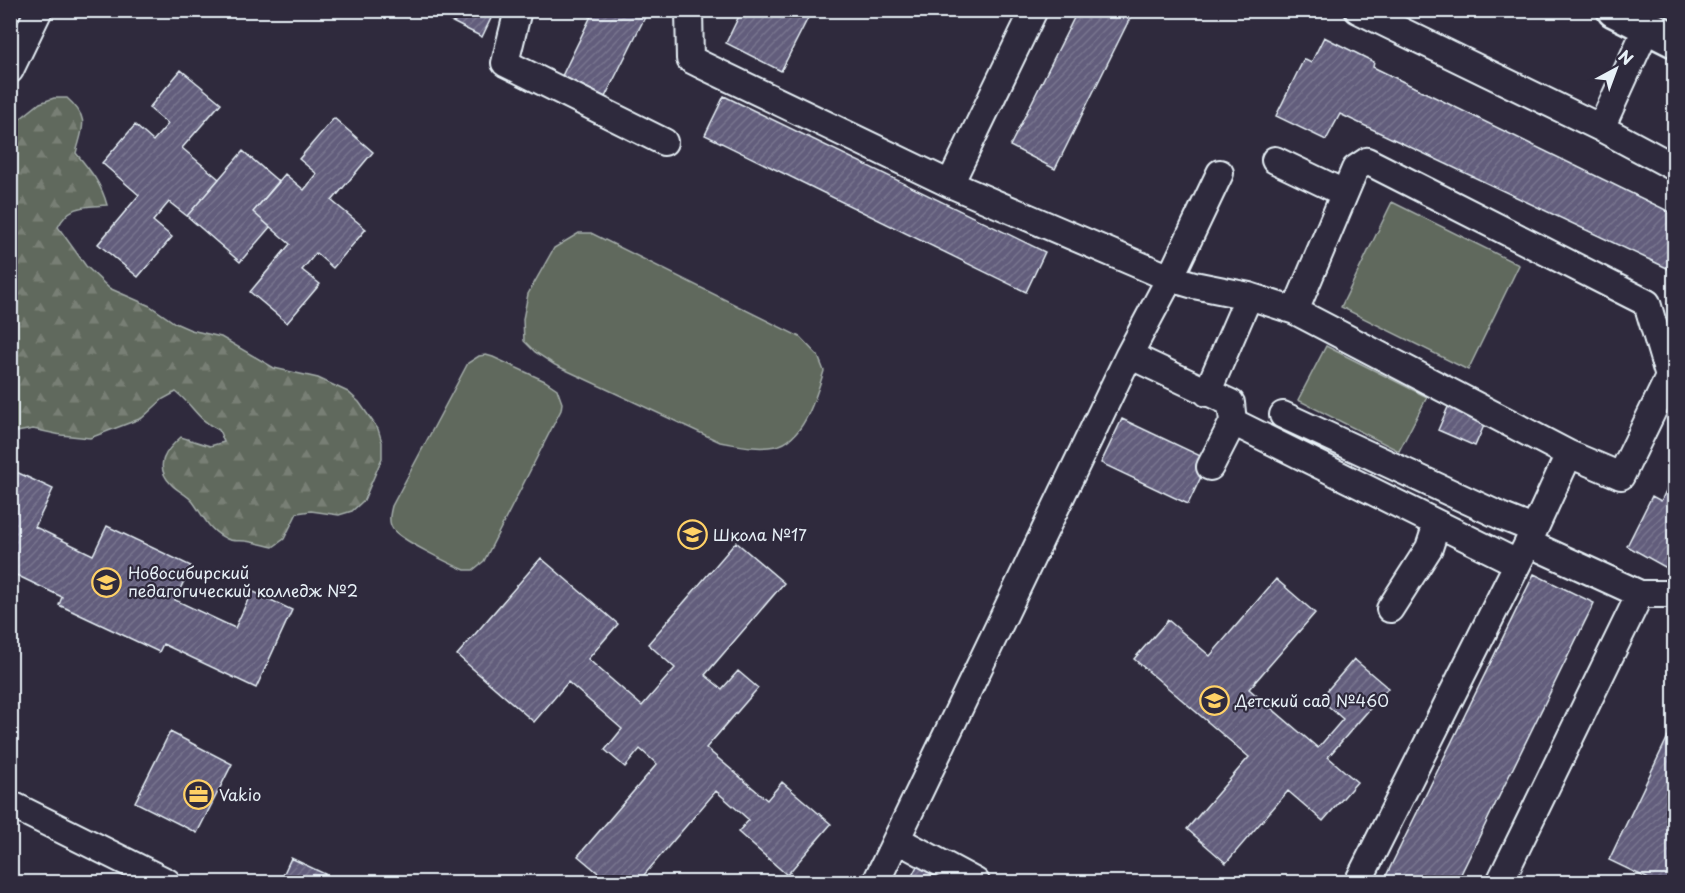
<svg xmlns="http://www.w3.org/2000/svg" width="1685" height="893" viewBox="0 0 1685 893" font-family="'Playpen Sans',sans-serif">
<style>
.forest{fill:url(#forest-firs);stroke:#a4adaa;stroke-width:1.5}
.park{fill:#61695d;stroke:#a4adaa;stroke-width:1.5}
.building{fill:url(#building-hatch);stroke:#e8f1f8;stroke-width:1.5}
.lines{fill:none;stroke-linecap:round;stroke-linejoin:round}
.minor-casing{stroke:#e8f1f8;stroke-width:30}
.major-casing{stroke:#e8f1f8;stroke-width:38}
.minor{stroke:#2f2a3d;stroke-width:26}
.major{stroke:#2f2a3d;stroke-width:33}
.labels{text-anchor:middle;stroke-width:4.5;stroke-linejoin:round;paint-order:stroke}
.poi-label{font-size:16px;fill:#e8f1f8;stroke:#2f2a3d;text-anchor:start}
</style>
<defs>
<pattern id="forest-firs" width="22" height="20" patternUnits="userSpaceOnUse" patternTransform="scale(1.5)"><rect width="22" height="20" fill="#61695d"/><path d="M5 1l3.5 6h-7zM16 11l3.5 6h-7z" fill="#787f75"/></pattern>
<pattern id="building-hatch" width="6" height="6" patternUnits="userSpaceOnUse" patternTransform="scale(1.5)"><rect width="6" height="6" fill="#625d7b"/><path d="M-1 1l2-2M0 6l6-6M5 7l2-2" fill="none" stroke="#78758e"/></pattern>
</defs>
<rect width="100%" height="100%" fill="#2f2a3d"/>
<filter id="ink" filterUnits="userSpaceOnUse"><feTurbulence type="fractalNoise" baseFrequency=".0167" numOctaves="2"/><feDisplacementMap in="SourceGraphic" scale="12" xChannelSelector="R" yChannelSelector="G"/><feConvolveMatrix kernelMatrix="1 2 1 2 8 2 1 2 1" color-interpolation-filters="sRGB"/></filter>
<g filter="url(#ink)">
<!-- forest -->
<path class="forest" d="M54,98H67C90,118 83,127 76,153C90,170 101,183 107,205C83,207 70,204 58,227L86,266L109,288L150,306L175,323L191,330L221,337L274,368L318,378L348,392L359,402L378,429L382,442V458L364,500L352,511L339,515L311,511L297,513L284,539L273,547C264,545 254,542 245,541C238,540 233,542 227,539C209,531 204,517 193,502C187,494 177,491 171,484C153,466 166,450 181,437L210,446L224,442L219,430C196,419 194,406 176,392L163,399L142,418L90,438L61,435L33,429L11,433V126L40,103Z"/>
<!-- park -->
<path class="park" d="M1392,202L1519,265L1468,370L1341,307Z
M579,233H591L800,337L818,356L824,371C816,396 804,440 776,446C757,450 738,445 720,442L555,365L535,352L524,341L523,319L528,294L554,248Z
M1326,346L1427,397L1399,451L1298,400Z
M486,355L493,357L545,381L557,389L562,403L561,410L484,561L473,570H465C452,565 399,539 393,529C388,522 390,514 392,506L468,363L479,356Z"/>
<!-- building -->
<path class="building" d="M10,10L23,12L10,37Z
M429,10H495L482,37Z
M594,10L648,11L605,97L562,76Z
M742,10H812L781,71L726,43Z
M1078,10H1134L1055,169L1010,146Z
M1324,37L1374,62L1373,67L1674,214V274L1667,268L1340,114L1326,140L1276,116L1304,59L1311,63Z
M181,70L221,103L182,148L219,179L187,216L169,202L153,221L172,237L138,277L98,244L139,195L102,163L135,125L153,141L168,124L149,108Z
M724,96L1045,252L1026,292L705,135Z
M334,118L373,152L332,201L366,229L333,268L316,253L302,270L320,284L287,323L250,292L290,244L253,212L285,174L304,190L317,174L299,159Z
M243,151L279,182L253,212L270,227L240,262L187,216Z
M1449,405L1486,421L1475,446L1438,430Z
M1122,419L1209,460L1188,504L1101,463Z
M10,469L53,489L35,527L93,555L107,526L191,566L175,600L235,628L252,591L292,610L256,688L163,644L159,652L59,605L62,597L10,572Z
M1674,474V572L1627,546L1652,496L1661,501Z
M736,542L784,583L705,675L722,689L738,671L758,688L706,748L767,800L782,782L831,824L787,875L738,832L749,820L716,791L638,882H609L578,856L657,764L640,749L625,767L605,750L622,729L568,682L534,722L457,655L541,558L618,624L588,659L642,706L675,668L648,644Z
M1534,574L1594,603L1457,882H1383Z
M1276,579L1315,613L1249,689L1318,748L1343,719L1320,699L1354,659L1388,688L1328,757L1357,782L1323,821L1288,791L1226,863L1187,829L1249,757L1134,659L1168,620L1210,656Z
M1674,724V882H1655L1609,860Z
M170,732L232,764L197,833L135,802Z
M291,858L325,874L321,882H280Z
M919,862L959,882H909Z"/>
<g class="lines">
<defs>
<path id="minor" d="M518,10L505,63L664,142
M689,10L690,59L704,66L950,184L1170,278L1194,285L1249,296L1295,311L1569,454L1621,476L1669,377L1647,303L1367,161L1355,169L1295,311
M1358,10L1601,128
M1647,27L1601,128L1674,167
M10,70L39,10
M1275,160L1344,193
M950,184L1034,10
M1129,355L1231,403L1233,422
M1207,393L1249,296
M1283,415L1503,517L1533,529
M1210,467L1233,422L1517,563
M1640,594H1674
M1390,609L1429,548L1437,524
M10,804L167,882
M898,840L976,882
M876,882L1129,355L1170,278L1220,173
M1358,882L1528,543
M1500,882L1640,594L1528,543L1569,454"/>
<path id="major" d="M1614,10L1674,40"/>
</defs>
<!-- minor casing -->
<use href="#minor" class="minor-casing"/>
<!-- major casing -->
<use href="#major" class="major-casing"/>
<!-- minor -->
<use href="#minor" class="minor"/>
<!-- major -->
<use href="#major" class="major"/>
</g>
</g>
<!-- icons -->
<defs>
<symbol id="school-ring" viewBox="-11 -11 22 22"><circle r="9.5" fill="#2f2a3d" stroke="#ffd166" stroke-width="1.5"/><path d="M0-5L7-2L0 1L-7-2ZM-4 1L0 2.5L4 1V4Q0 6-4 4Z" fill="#ffd166"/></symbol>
<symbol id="university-ring" viewBox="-11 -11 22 22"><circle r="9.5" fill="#2f2a3d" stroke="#ffd166" stroke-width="1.5"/><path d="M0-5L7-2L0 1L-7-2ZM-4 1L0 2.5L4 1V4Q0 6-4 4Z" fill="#ffd166"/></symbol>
<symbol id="office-ring" viewBox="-11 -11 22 22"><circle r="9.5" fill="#2f2a3d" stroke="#ffd166" stroke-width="1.5"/><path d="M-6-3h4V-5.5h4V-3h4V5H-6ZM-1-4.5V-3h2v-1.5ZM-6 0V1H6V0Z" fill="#ffd166"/></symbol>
</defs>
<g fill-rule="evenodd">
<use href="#school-ring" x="676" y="518" width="33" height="33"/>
<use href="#university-ring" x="90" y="566" width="33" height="33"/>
<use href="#school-ring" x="1198" y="684" width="33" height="33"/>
<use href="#office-ring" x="182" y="778" width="33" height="33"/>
</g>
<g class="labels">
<!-- poi labels -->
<g class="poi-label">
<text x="713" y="541">Школа №17</text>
<text x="128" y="579">Новосибирский<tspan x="128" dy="18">педагогический колледж №2</tspan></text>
<text x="1235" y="707">Детский сад №460</text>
<text x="219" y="801">Vakio</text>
</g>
</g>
<!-- margin -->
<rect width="1685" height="893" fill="none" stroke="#2f2a3d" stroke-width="36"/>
<rect x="18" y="18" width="1649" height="857" fill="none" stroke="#e8f1f8" stroke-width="2" filter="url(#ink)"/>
<!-- north arrow -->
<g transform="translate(1616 69) rotate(41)" stroke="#2f2a3d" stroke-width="4.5" paint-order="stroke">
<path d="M0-4.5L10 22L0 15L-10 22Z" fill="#e8f1f8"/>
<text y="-9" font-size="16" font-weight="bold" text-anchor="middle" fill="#e8f1f8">N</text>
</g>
</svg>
